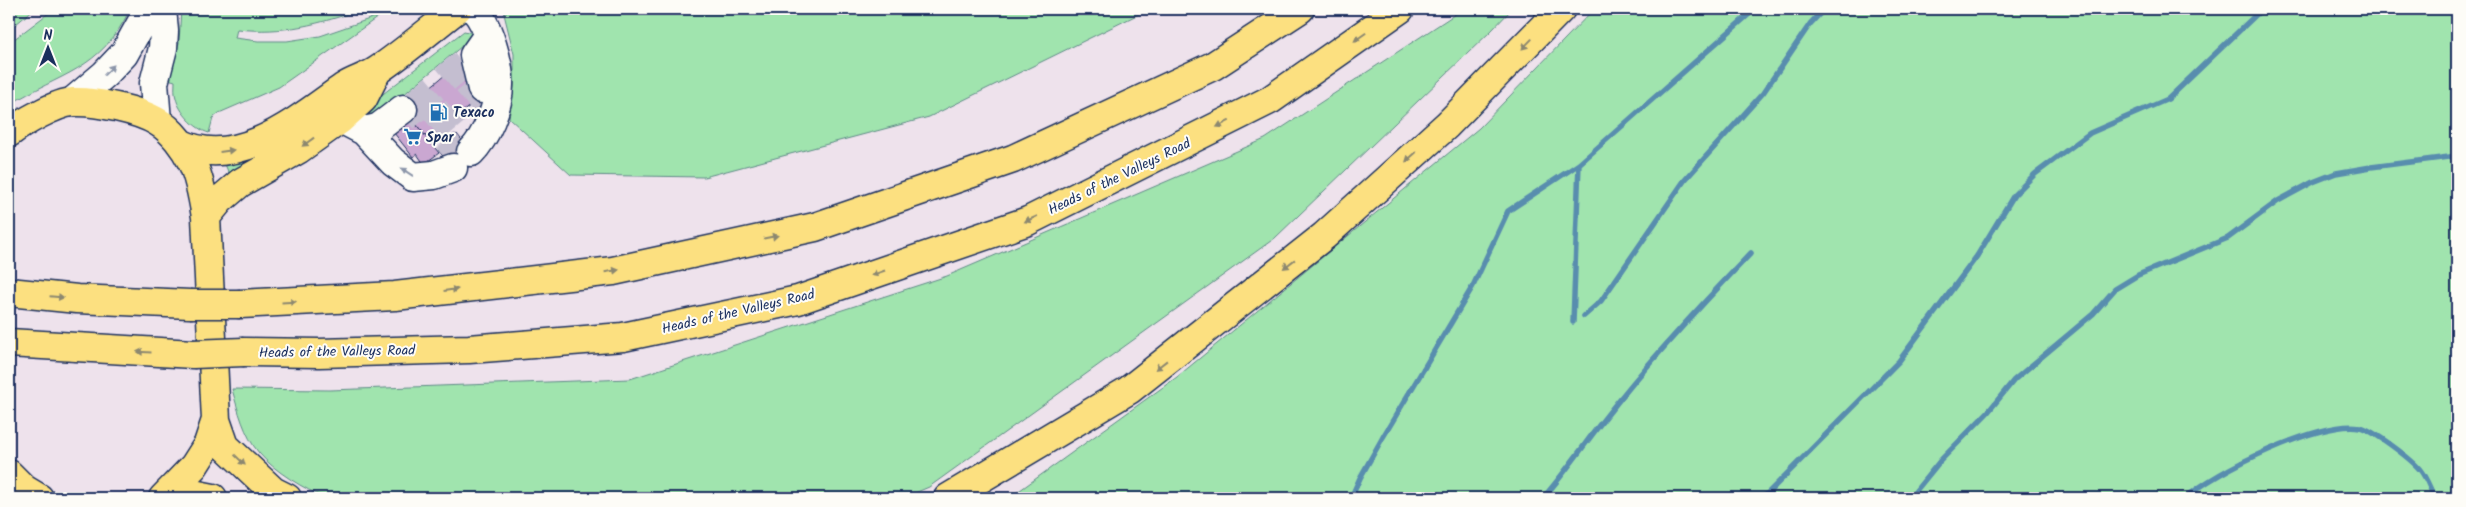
<svg xmlns="http://www.w3.org/2000/svg" width="2466" height="507" viewBox="0 0 2466 507" font-family="Kalam,sans-serif">
<style>
.green{fill:#a0e4ae;stroke:#5e8a86}
.lines{fill:none;stroke-linecap:round;stroke-linejoin:round}
.stream{stroke:#598dae;stroke-width:5.5}
.building{fill:#caa7d1;stroke:#1b2f5e}
.minor-tunnel{stroke:#c4bed0;stroke-width:28;stroke-dasharray:28 14;stroke-linecap:butt}
.minor-casing{stroke:#1b2f5e;stroke-width:31}
.highway-casing{stroke:#1b2f5e;stroke-width:31}
.minor{stroke:#fdfcf7;stroke-width:28}
.highway{stroke:#fce080;stroke-width:28}
.highway-bridge-casing{stroke:#1b2f5e;stroke-width:31;stroke-linecap:butt}
.highway-bridge{stroke:#fce080;stroke-width:28}
.oneway{fill:#8c886f}
.oneway2{fill:#8c96aa}
.labels{text-anchor:middle;stroke-width:4;stroke-linejoin:round;paint-order:stroke}
.poi-label{font-size:14px;font-weight:bold;fill:#1b2f5e;stroke:#fdfcf7;text-anchor:start}
.street-label{font-size:14px;fill:#1b2f5e;stroke:#fdfcf7}
</style>
<rect width="100%" height="100%" fill="#eee2ec"/>
<filter id="ink" filterUnits="userSpaceOnUse"><feTurbulence type="fractalNoise" baseFrequency=".02" numOctaves="2"/><feDisplacementMap in="SourceGraphic" scale="10" xChannelSelector="R" yChannelSelector="G"/><feConvolveMatrix kernelMatrix="1 2 1 2 8 2 1 2 1" color-interpolation-filters="sRGB"/></filter>
<g filter="url(#ink)">
<!-- green -->
<path class="green" d="M9,9H34L9,30Z
M54,9L85,11L86,9H130C101,71 60,73 9,105V43Z
M181,9H310L312,11L317,9H363C319,24 284,34 237,29L235,38L258,41H287L320,36L381,15L279,87L219,113L213,118L209,133C195,129 179,112 176,98C174,93 175,86 175,81L168,79L179,43Z
M510,9H1149L929,117L704,177L571,175L509,118L514,87V54L504,14Z
M1463,9H1512L1491,31L1275,238L929,487L903,498H326C304,489 274,471 259,453C244,435 238,410 232,389L330,390L630,379L947,276L1265,139Z
M1594,9H2457V498H1009L1177,377L1479,128Z
M464,31L473,33L474,36L373,120L367,118L370,104Z
M290,145L230,176L224,162Z"/>
<g class="lines">
<!-- stream -->
<path class="stream" d="M1584,316L1601,301L1684,181L1763,93L1810,24L1824,9
M1573,322L1579,164
M1351,498L1360,478L1383,437L1473,286L1508,211L1579,164L1755,9
M1543,498C1565,473 1583,446 1604,419C1649,361 1700,306 1751,253
M1763,498L1899,361L1977,256L2014,195L2035,174L2090,133L2168,99L2262,9
M1910,498L1940,461L1988,412L2014,380L2093,314L2115,289L2138,275L2228,238L2278,201L2313,182L2336,173L2371,167L2457,156
M2186,498C2213,472 2322,419 2360,427C2373,430 2413,460 2421,471C2427,479 2430,489 2435,498"/>
</g>
<!-- building -->
<path class="building" d="M461,62L486,93L436,133L442,140L434,146L403,109Z
M408,114L439,153L424,164L417,154L413,157L390,128Z
M457,134L475,157L456,172L438,150Z"/>
<g class="lines">
<!-- minor-tunnel -->
<path class="minor-tunnel" d="M413,106L463,64
M403,109L413,106L433,130L482,89
M446,159L464,143"/>
<defs>
<path id="minor" d="M482,89L474,55L488,35
M72,102L105,74L124,54L149,9
M341,119L364,131L393,162L413,177L434,175L453,168
M157,121L154,83L163,48L164,31L162,9
M364,131L378,128L403,109
M471,152C486,137 499,106 499,85C500,64 488,24 474,9"/>
<path id="highway" d="M9,133C22,123 56,103 73,102C95,101 139,110 158,122C172,130 185,148 192,162C200,179 203,199 206,217L216,420L208,444L194,466L163,498
M180,143C237,172 300,118 344,87C355,80 368,77 378,70C406,51 431,29 457,9
M206,217L220,200L240,183L299,149L341,119L363,99L377,71
M9,292L77,299L190,304
M240,304L395,296L613,271L815,227L1013,159L1213,66L1300,9
M9,343L193,354
M244,352L319,353L469,349L623,337L798,300L1028,221L1270,100L1400,9
M216,420L225,446L273,491L287,498
M9,474L24,489L39,498
M166,496L193,494L213,498
M948,498L1129,390L1324,236L1447,125L1561,9"/>
</defs>
<!-- minor casing -->
<use href="#minor" class="minor-casing"/>
<!-- highway casing -->
<use href="#highway" class="highway-casing"/>
<!-- minor -->
<use href="#minor" class="minor"/>
<!-- highway -->
<use href="#highway" class="highway"/>
<defs>
<path id="highway-bridge" d="M190,304H240
M193,354L244,352"/>
</defs>
<!-- highway-bridge casing -->
<use href="#highway-bridge" class="highway-bridge-casing"/>
<!-- highway-bridge -->
<use href="#highway-bridge" class="highway-bridge"/>
</g>
<!-- one-way arrows -->
<defs><path id="oneway-solid" d="M-6-.8H1V-3.2L6.5 0L1 3.2V.8H-6Z" transform="scale(1.25)"/></defs>
<g class="oneway">
<use href="#oneway-solid" transform="translate(1360 37) rotate(145)"/>
<use href="#oneway-solid" transform="translate(1527 44) rotate(134)"/>
<use href="#oneway-solid" transform="translate(1223 124) rotate(154)"/>
<use href="#oneway-solid" transform="translate(308 142) rotate(144)"/>
<use href="#oneway-solid" transform="translate(227 151) rotate(-8)"/>
<use href="#oneway-solid" transform="translate(1411 157) rotate(138)"/>
<use href="#oneway-solid" transform="translate(1031 219) rotate(156)"/>
<use href="#oneway-solid" transform="translate(771 237) rotate(-12)"/>
<use href="#oneway-solid" transform="translate(1289 264) rotate(142)"/>
<use href="#oneway-solid" transform="translate(612 271) rotate(-9)"/>
<use href="#oneway-solid" transform="translate(878 273) rotate(161)"/>
<use href="#oneway-solid" transform="translate(451 290) rotate(-7)"/>
<use href="#oneway-solid" transform="translate(57 297) rotate(5)"/>
<use href="#oneway-solid" transform="translate(289 302) rotate(-3)"/>
<use href="#oneway-solid" transform="translate(144 352) rotate(-177)"/>
<use href="#oneway-solid" transform="translate(1161 365) rotate(142)"/>
<use href="#oneway-solid" transform="translate(240 460) rotate(44)"/>
</g>
<g class="oneway2">
<use href="#oneway-solid" transform="translate(109 70) rotate(-46)"/>
<use href="#oneway-solid" transform="translate(407 172) rotate(-146)"/>
</g>
</g>
<!-- icons -->
<defs>
<symbol id="fuel-bare" viewBox="-9 -9 18 18"><path d="M-5.5-6h7V0h2V4h1.3V-2.5L3-4.5l.8-.8L6-3V5H2.5V1h-1V6h-7ZM-4.2-4.7v3.2H.2V-4.7Z" fill="#1f6fb2" stroke="#fdfcf7" stroke-width="2.5" paint-order="stroke"/></symbol>
<symbol id="supermarket-bare" viewBox="-9 -9 18 18"><path d="M-6-5.5h2.5l.6 2H6L4.5 2H-2.5L-4.4-4H-6ZM-1.5 3.2a1.3 1.3 0 1 0 .1 0ZM3 3.2a1.3 1.3 0 1 0 .1 0Z" fill="#1f6fb2" stroke="#fdfcf7" stroke-width="2.5" paint-order="stroke"/></symbol>
</defs>
<g fill-rule="evenodd">
<use href="#fuel-bare" x="426" y="100" width="25" height="25"/>
<use href="#supermarket-bare" x="400" y="124" width="25" height="25"/>
</g>
<g class="labels">
<!-- poi labels -->
<g class="poi-label">
<text x="453" y="117">Texaco</text>
<text x="426" y="142">Spar</text>
</g>
<!-- street labels -->
<g class="street-label">
<text transform="translate(1119 176) rotate(-26)" y="5">Heads of the Valleys Road</text>
<text transform="translate(738 311) rotate(-13)" y="5">Heads of the Valleys Road</text>
<text transform="translate(337 351) rotate(-1)" y="5">Heads of the Valleys Road</text>
</g>
</g>
<!-- margin -->
<rect width="2466" height="507" fill="none" stroke="#fdfcf7" stroke-width="30"/>
<rect x="15" y="15" width="2436" height="477" fill="none" stroke="#1b2f5e" stroke-width="2" filter="url(#ink)"/>
<!-- north arrow -->
<g transform="translate(48 48)" stroke="#fdfcf7" stroke-width="4" paint-order="stroke">
<path d="M0-4L9 19L0 12L-9 19Z" fill="#1b2f5e"/>
<text y="-8" font-size="14" font-weight="bold" text-anchor="middle" fill="#1b2f5e">N</text>
</g>
</svg>
